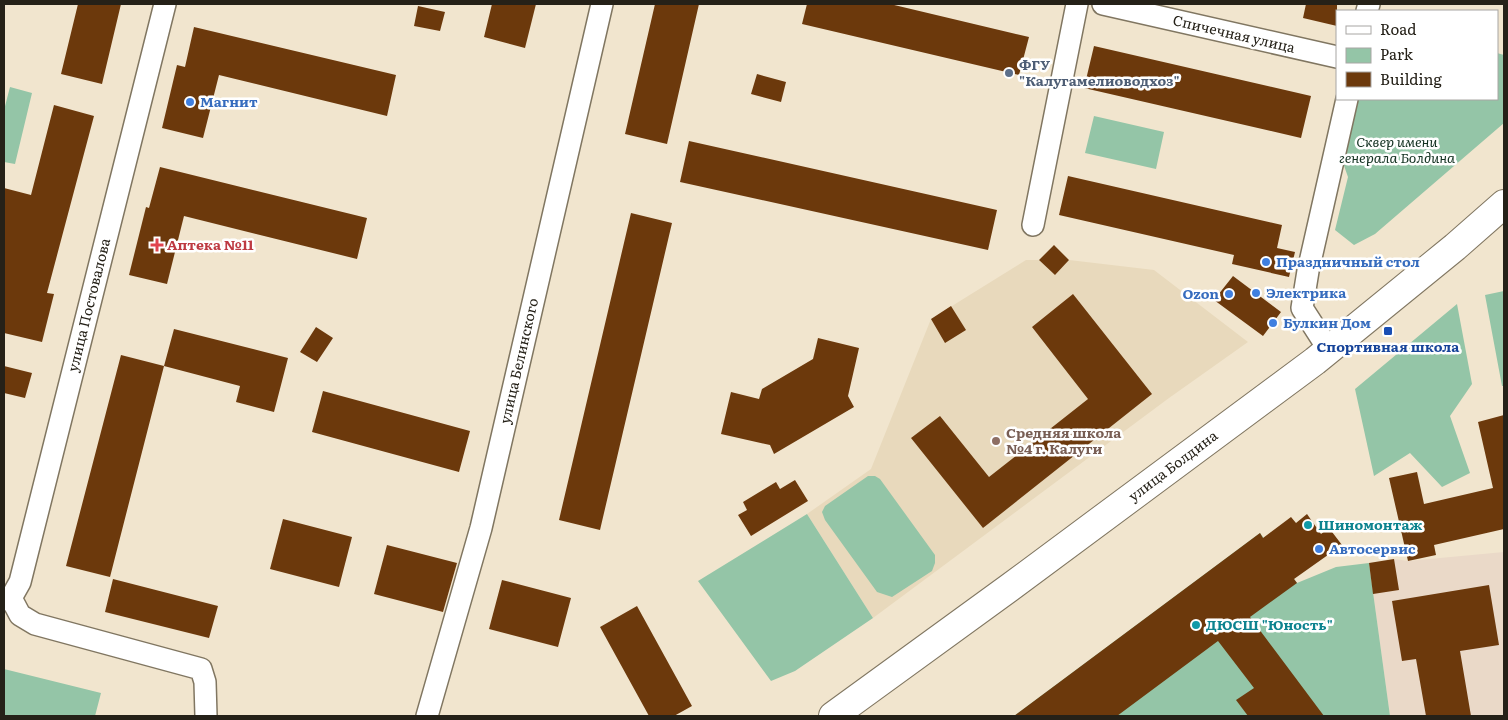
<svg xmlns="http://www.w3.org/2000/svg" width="1508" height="720" viewBox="0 0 1508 720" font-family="Literata,serif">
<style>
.built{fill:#e8d9bc}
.industrial{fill:#ead9c8}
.green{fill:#94c5a7}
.building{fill:#6c390c}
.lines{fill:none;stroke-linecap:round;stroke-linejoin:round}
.street-casing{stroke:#807661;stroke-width:24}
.secondary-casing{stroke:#807661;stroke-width:30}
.street{stroke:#fff;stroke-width:21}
.secondary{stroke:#fff;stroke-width:28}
.service-dot{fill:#5c6f8a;stroke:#fff;stroke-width:2}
.shop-dot{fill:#3f7fe0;stroke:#fff;stroke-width:2}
.health-dot{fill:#e0444e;stroke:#fff;stroke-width:2}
.transit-dot{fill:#1a4fb4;stroke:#fff;stroke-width:2}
.education-dot{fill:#8d6e63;stroke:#fff;stroke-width:2}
.culture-dot{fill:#0f9aa8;stroke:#fff;stroke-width:2}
.labels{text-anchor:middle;stroke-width:5;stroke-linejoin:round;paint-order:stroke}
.street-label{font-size:14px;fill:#252118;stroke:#fff}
.service-label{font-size:14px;font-weight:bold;fill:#4e5e75;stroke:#fff;text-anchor:start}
.shop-label{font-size:14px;font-weight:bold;fill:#366cbe;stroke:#fff;text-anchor:start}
.park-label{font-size:14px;font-style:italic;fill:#133121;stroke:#fff}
.health-label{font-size:14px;font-weight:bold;fill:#be3a42;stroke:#fff;text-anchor:start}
.transit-label{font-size:14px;font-weight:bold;fill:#164399;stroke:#fff}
.education-label{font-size:14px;font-weight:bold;fill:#785e54;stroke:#fff;text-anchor:start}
.culture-label{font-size:14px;font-weight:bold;fill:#0d838f;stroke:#fff;text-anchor:start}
</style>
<rect width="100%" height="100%" fill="#f1e5ce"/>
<!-- built -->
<path class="built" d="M1026,260H1039L1055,275L1069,260L1154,270L1248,342L1169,398L873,618L807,514L871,469L931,319Z"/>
<!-- industrial -->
<path class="industrial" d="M1504,552V716H1390L1369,563L1394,559L1408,561Z"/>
<!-- green -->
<path class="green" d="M1497,53L1504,55V123L1375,234L1354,245L1335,230L1348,177L1342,160L1358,99H1497Z
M10,87L32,93L15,164L4,162V110Z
M1094,116L1164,132L1156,169L1085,153Z
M1504,291V386H1502L1485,295Z
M1457,304L1472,384L1450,416L1470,473L1442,487L1410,453L1374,476L1355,389Z
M868,476H875L880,479L935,555V563L932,571L892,597L877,592L825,520L822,512L825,506Z
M807,514L873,618L795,671L771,681L698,581Z
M1260,533L1297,583L1336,567L1369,563L1390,716H1014Z
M4,669L101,693L95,716H4Z"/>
<!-- building -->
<path class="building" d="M78,4H121L102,84L61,74Z
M492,4H536L525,48L484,37Z
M655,4H699L667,144L625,134Z
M807,4H890L1029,37L1019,75L802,24Z
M1306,4H1337V26L1303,18Z
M418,6L445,12L440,31L414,26Z
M194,27L396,75L387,116L219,75L203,138L162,128L177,65L185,67Z
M1094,46L1311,96L1301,138L1084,88Z
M757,74L786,82L781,102L751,94Z
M54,105L94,116L47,293L54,294L42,342L4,333V188L31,195Z
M689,141L997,210L988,250L680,182Z
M160,167L367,218L357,259L184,216L167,284L129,275L146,207L149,208Z
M1068,176L1282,225L1277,248L1295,252L1289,277L1232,264L1234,255L1059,215Z
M631,213L672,223L600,530L559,520Z
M1054,245L1069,260L1055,275L1039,260Z
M1233,276L1281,312L1263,336L1214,300Z
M1073,294L1152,394L983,528L911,438L940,416L989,477L1088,399L1032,327Z
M951,306L966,330L945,343L931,319Z
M316,327L333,338L317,362L300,352Z
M174,329L288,358L274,412L236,402L240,386L164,366Z
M818,338L859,348L848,396L854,407L774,454L770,445L721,434L731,392L759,399L762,389L813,359Z
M121,355L164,366L110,577L66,566Z
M4,366L32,373L25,398L4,393Z
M323,391L470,431L459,472L312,432Z
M1504,415V529L1434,545L1436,555L1408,561L1389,478L1417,472L1424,504L1493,488L1478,422Z
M795,480L808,501L751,536L738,515L747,510L743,502L776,482L780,489Z
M1307,514L1321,534L1329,528L1342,545L1294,579L1297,583L1250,617L1324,716H1248L1236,700L1254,688L1218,641L1117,716H1014L1260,533L1263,538L1291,517L1296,523Z
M283,519L352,537L339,587L270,569Z
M387,545L457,563L443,612L374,594Z
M1394,559L1399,590L1373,594L1369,563Z
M113,579L218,606L209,638L105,612Z
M502,580L571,598L558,647L489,629Z
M1489,585L1499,645L1460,651L1471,716H1426L1416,659L1402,661L1392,601Z
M637,606L692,706L674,716H649L600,627Z"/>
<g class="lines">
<defs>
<path id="street" d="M1103,4L1337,57
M1367,11L1369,4
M1033,225L1077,4
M1329,350L1302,308L1308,271L1347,99
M11,598L20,615L35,624L201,669L205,682L206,716
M4,600L11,598L20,582L165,4
M427,716L481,528L602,4"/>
<path id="secondary" d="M833,716L1009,588L1315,361L1455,247L1504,204"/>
</defs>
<!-- street casing -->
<use href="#street" class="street-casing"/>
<!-- secondary casing -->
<use href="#secondary" class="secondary-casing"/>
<!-- street -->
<use href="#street" class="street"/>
<!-- secondary -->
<use href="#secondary" class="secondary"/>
</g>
<!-- markers -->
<circle class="service-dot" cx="1009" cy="73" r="5"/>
<g class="shop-dot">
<circle cx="190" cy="102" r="5"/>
<circle cx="1266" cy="262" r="5"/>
<circle cx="1256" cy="293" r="5"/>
<circle cx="1229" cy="294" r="5"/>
<circle cx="1273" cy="323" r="5"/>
<circle cx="1319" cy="549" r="5"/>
</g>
<path class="health-dot" d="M154.5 237.5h5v5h5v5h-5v5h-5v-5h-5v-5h5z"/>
<rect class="transit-dot" x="1383" y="326" width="10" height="10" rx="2.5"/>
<circle class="education-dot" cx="996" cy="441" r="5"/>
<g class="culture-dot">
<circle cx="1308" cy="525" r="5"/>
<circle cx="1196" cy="625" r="5"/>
</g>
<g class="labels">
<!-- street labels -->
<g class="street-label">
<text transform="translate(1234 34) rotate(13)" y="5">Спичечная улица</text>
<text transform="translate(89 305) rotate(-76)" y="5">улица Постовалова</text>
<text transform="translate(519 361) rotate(-77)" y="5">улица Белинского</text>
<text transform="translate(1173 466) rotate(-37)" y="5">улица Болдина</text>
</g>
<!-- service labels -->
<g class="service-label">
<text x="1019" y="70">ФГУ<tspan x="1019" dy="16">"Калугамелиоводхоз"</tspan></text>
</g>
<!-- shop labels -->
<g class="shop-label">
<text x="200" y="107">Магнит</text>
<text x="1276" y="267">Праздничный стол</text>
<text x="1266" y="298">Электрика</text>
<text x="1219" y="299" text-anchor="end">Ozon</text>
<text x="1283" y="328">Булкин Дом</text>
<text x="1329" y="554">Автосервис</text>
</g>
<!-- park labels -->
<g class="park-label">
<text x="1397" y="147">Сквер имени<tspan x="1397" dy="16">генерала Болдина</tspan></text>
</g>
<!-- health labels -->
<g class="health-label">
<text x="167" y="250">Аптека №11</text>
</g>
<!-- transit labels -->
<g class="transit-label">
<text x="1388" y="352">Спортивная школа</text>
</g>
<!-- education labels -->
<g class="education-label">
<text x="1006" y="438">Средняя школа<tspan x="1006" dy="16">№4 г. Калуги</tspan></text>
</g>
<!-- culture labels -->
<g class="culture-label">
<text x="1318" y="530">Шиномонтаж</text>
<text x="1206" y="630">ДЮСШ "Юность"</text>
</g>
</g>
<!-- border -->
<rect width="1508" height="720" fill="none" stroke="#252118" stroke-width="10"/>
<!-- legend -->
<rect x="1336" y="10" width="162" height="90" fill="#ffffff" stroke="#a8a6a3"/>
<rect x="1346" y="26" width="25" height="8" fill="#ffffff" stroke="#a8a6a3"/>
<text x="1380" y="35" font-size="15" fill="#252118">Road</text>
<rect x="1346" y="48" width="25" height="15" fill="#94c5a7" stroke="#a8a6a3"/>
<text x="1380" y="60" font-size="15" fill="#252118">Park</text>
<rect x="1346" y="72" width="25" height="15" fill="#6c390c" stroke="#a8a6a3"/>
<text x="1380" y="85" font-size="15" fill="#252118">Building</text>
</svg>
